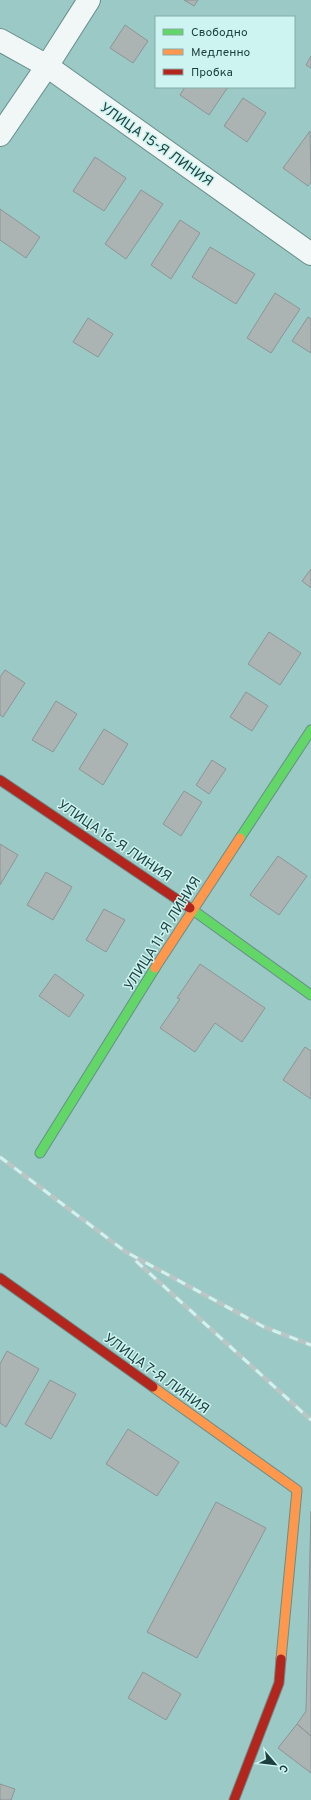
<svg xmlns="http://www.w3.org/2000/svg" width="311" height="1800" viewBox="0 0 311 1800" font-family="Overpass,sans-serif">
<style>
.building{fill:#acb4b3;stroke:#8d9596}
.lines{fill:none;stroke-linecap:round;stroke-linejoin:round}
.street-casing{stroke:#678e8b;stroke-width:24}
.fast-casing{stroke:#678e8b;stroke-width:11}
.slow-casing{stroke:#678e8b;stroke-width:11}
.jam-casing{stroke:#678e8b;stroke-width:11}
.street{stroke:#f0f7f6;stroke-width:22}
.fast{stroke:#63d668;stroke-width:9}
.slow{stroke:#ff974d;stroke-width:9}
.jam{stroke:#b3261e;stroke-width:9}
.rail-casing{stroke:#b8c6c5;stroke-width:4.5}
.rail{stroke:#cdf4f0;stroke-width:3;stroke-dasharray:9;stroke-linecap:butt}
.labels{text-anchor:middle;stroke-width:3;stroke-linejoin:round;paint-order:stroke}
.street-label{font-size:14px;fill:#1c3f3d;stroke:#cdf4f0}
</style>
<rect width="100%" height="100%" fill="#9bc9c5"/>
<!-- building -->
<path class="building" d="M184,0H198L194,6Z
M125,25L148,41L133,63L110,48Z
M311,56V68L306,65Z
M185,87H228L209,115L180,95Z
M243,98L266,113L247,142L224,126Z
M310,131L311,182L308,186L283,168Z
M95,157L126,178L104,211L73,191Z
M141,190L163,204L126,259L105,244Z
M0,209L40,237L26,258L0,240Z
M180,220L200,233L171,279L151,265Z
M210,247L255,274L236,304L192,277Z
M275,293L300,309L271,353L247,338Z
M308,317L311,319V353L292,341Z
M88,318L113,334L98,357L73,342Z
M311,569V588L302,581Z
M269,632L301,653L280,685L248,664Z
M5,670L25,683L3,717L0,715V677Z
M246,692L268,706L252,731L230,717Z
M56,701L77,714L53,752L32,740Z
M104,729L128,744L103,785L79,769Z
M212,760L226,769L209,794L196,785Z
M184,791L202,802L181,836L163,824Z
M0,844L18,855L0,885Z
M278,856L307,876L279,915L250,895Z
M46,872L72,887L53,920L27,905Z
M104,909L125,920L106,952L86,940Z
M200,964L265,1008L242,1042L215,1023L195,1052L160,1028L180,999L177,998Z
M55,974L84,995L69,1017L39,996Z
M305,1047L311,1051V1099L283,1080Z
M7,1351L39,1369L6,1427L0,1423V1364Z
M50,1380L76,1394L51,1439L25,1424Z
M128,1429L179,1462L157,1496L106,1464Z
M216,1502L266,1528L197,1658L147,1632Z
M311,1511V1736L297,1724L306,1711Z
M143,1672L181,1694L166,1720L128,1698Z
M297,1724L311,1736V1773L278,1748Z
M0,1784L15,1789L11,1800H0Z"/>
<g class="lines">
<defs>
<path id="street" d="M0,40L47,66L311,254
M0,135L47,66L89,0"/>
<path id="fast" d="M240,838L311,730
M190,908L311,995
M40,1153L155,968"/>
<path id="slow" d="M155,968L240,838
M153,1387L297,1490L281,1659"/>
<path id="jam" d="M0,780L190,908
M0,1278L153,1387
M234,1800L279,1683L281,1659"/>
</defs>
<!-- street casing -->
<use href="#street" class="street-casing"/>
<!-- fast casing -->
<use href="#fast" class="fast-casing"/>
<!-- slow casing -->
<use href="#slow" class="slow-casing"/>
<!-- jam casing -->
<use href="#jam" class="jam-casing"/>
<!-- street -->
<use href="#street" class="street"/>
<!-- fast -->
<use href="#fast" class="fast"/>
<!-- slow -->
<use href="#slow" class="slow"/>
<!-- jam -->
<use href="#jam" class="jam"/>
<defs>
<path id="rail" d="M0,1157L126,1252L264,1327L311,1345
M136,1261L311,1420"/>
</defs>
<!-- rail casing -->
<use href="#rail" class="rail-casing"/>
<!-- rail -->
<use href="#rail" class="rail"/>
</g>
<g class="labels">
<!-- street labels -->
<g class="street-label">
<text transform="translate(157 144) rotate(35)" y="5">УЛИЦА 15-Я ЛИНИЯ</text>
<text transform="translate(115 840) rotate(34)" y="5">УЛИЦА 16-Я ЛИНИЯ</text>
<text transform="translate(162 933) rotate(-58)" y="5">УЛИЦА 11-Я ЛИНИЯ</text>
<text transform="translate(157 1373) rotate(36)" y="5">УЛИЦА 7-Я ЛИНИЯ</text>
</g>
</g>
<!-- legend -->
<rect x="155" y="16" width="140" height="72" fill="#cdf4f0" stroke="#86aca8"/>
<rect x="163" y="29" width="20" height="6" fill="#63d668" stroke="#86aca8"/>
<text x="191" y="36" font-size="12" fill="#1c3f3d">Свободно</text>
<rect x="163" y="49" width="20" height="6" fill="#ff974d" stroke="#86aca8"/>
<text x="191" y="56" font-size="12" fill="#1c3f3d">Медленно</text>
<rect x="163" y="69" width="20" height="6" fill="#b3261e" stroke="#86aca8"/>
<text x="191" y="76" font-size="12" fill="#1c3f3d">Пробка</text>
<!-- north arrow -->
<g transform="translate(275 1764) rotate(118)" stroke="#cdf4f0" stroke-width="3" paint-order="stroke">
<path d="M0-3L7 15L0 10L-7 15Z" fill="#1c3f3d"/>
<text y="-6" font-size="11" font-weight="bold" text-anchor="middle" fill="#1c3f3d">С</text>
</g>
</svg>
